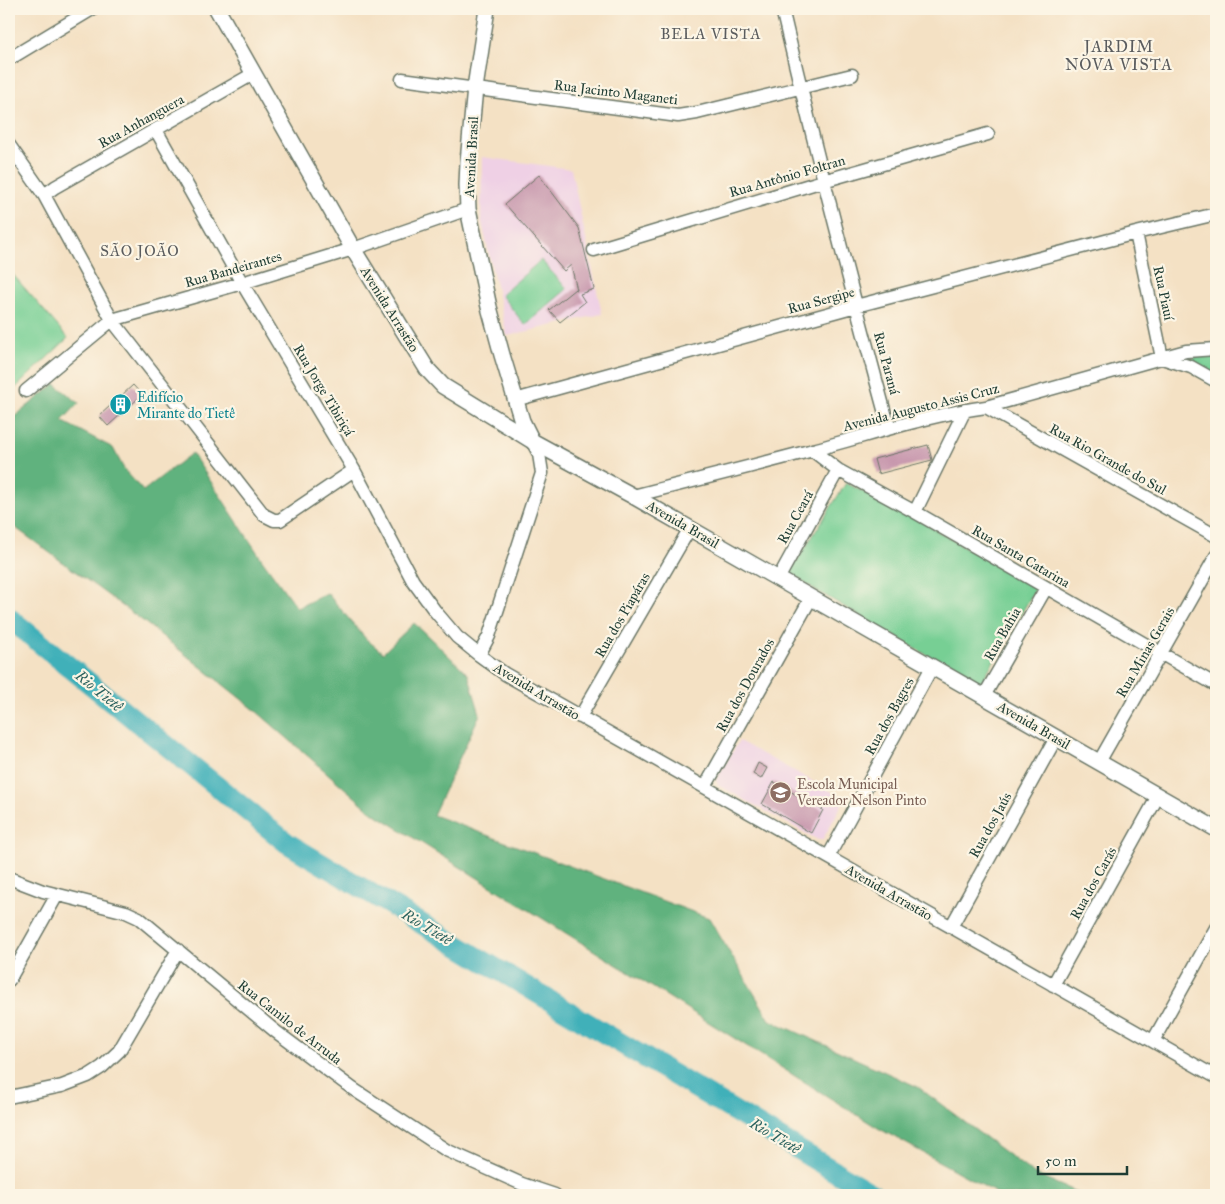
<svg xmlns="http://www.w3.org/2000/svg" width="1225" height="1204" viewBox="0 0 1225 1204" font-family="'IM FELL Great Primer',serif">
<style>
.built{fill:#efd0e5}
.green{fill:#77cf94;stroke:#4b8664}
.forest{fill:#61b27e;stroke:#407859}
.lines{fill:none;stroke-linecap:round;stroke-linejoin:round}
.river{stroke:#3fb0b9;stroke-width:21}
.building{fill:#c797ad}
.minor-casing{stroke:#6a7666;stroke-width:15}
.tertiary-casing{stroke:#6a7666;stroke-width:18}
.minor{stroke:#fff;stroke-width:12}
.tertiary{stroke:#fff;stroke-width:15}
.labels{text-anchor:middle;stroke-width:4.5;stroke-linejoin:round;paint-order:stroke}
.street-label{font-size:14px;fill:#1f3d34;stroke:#fcf5e5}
.culture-label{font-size:14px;fill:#0d838f;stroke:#fcf5e5;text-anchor:start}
.education-label{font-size:14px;fill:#785e54;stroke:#fcf5e5;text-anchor:start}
.neighbourhood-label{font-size:15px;letter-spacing:1px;fill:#5a5c5e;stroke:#fcf5e5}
.water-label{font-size:15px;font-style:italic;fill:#29605c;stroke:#fcf5e5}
.quarter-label{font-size:16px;letter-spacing:1px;fill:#5a5c5e;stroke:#fcf5e5}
</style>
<rect width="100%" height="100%" fill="#fcf5e5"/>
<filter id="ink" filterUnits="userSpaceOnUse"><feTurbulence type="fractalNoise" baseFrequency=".02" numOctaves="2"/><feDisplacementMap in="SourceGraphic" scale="10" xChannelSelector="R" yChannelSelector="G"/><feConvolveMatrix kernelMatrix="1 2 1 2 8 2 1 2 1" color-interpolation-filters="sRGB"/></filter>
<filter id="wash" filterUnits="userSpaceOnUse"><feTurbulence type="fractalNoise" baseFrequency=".0096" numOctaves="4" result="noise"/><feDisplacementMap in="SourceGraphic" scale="20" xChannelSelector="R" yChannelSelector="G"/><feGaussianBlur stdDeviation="1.12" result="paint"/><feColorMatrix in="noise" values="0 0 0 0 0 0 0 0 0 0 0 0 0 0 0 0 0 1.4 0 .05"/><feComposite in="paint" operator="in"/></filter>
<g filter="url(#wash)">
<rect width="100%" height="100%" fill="#f4e1c4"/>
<!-- built -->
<path class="built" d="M482,157L571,169L602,314L507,336L481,218Z
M739,741L845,799L823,839L818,840L718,785L716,780Z"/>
<!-- green -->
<path class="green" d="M541,260L567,289L525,325L501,295Z
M9,270L68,338L9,394Z
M1216,354V377L1195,364L1190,360L1197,356Z
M846,483L913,517L1036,588L981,683L969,678L937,661L814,589L790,572Z"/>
<!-- forest -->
<path class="forest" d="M55,384L79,403L62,421L113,448L124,469L143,491L192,453L263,561L297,608L327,593L366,639L383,653L414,623L468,674L480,714L433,815L709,918L770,1020L918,1087L1034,1174L1083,1195H1000L878,1128L372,812L255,710L143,621L9,523V421Z"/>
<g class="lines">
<!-- river -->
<path class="river" d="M9,618L287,843L874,1195"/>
</g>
<g id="blocks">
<!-- building -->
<path class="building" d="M539,175L579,228L594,289L580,294L585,302L560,322L549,310L575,289L577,290L571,265L564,271L505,204Z
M133,385L142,395L108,426L99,416Z
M928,445L932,460L878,474L874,459Z
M758,763L767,768L761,779L753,774Z
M774,782L823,810L811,833L762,804Z"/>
</g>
</g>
<g filter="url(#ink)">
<use href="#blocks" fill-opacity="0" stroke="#6a7666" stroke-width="1"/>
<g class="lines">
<defs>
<path id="minor" d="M782,9C815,149 851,289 889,428
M9,59L92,9
M402,79L678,116L697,113L852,75
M156,130L242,283L354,470L413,581L435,611L457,637L479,655L505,674L1216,1077
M9,145L44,195L112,320L264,515L274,520H280L354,470
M44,195L55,187L253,74
M1136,233L1162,358L1191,367L1216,381
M594,250L823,181L988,134
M26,391L112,320L242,283L353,249L468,209
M515,400L856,306L1136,233L1216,214
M986,407L1216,536
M812,450L838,470L915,512L1216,685
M633,496C693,481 753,466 813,450C870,435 927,415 986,407L1186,351L1216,349
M915,512L965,410
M778,579L838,470
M479,655L489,636L542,473L539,454L532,441
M984,696L1046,588
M580,717L690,528
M1099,762L1216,556
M705,787L811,598
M828,857L932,667
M9,878L43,891L126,912L139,918L275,1031L353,1089L446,1150L522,1184L555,1195
M951,927L1056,738
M9,980L57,895
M1053,985L1158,796
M1153,1041L1216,928
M9,1097L62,1086L88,1076L102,1067L119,1051L178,950"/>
<path id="tertiary" d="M217,9L353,249L427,369L443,386L531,440
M487,9L475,88L468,162L467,185L468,209L489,307L502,355L522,421L532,441L633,496L1216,829"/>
</defs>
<!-- minor casing -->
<use href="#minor" class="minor-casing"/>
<!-- tertiary casing -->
<use href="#tertiary" class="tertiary-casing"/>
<!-- minor -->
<use href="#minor" class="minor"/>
<!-- tertiary -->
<use href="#tertiary" class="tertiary"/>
</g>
</g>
<!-- icons -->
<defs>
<symbol id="building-disc" viewBox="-11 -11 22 22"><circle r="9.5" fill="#0f9aa8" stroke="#fcf5e5"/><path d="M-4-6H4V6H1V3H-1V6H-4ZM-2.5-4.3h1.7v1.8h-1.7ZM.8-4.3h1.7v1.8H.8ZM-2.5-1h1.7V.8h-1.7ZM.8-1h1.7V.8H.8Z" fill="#fff"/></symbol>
<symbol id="school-disc" viewBox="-11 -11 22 22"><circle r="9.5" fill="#8d6e63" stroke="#fcf5e5"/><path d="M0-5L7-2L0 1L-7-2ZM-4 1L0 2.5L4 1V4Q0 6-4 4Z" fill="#fff"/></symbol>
</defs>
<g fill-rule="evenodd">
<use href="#building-disc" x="108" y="392" width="25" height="25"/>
<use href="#school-disc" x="768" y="780" width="25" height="25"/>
</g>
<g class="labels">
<!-- street labels -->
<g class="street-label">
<text transform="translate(616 92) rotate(7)" y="5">Rua Jacinto Maganeti</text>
<text transform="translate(141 121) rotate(-29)" y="5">Rua Anhanguera</text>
<text transform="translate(471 157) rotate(-87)" y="5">Avenida Brasil</text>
<text transform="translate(787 176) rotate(-16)" y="5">Rua Antônio Foltran</text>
<text transform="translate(233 269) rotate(-16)" y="5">Rua Bandeirantes</text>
<text transform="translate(1164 293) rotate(78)" y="5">Rua Piauí</text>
<text transform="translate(821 300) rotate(-15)" y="5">Rua Sergipe</text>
<text transform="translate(390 309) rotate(58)" y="5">Avenida Arrastão</text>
<text transform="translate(887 363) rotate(75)" y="5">Rua Paraná</text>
<text transform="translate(324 390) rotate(59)" y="5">Rua Jorge Tibiriçá</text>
<text transform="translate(921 407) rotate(-14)" y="5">Avenida Augusto Assis Cruz</text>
<text transform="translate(1108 459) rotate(29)" y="5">Rua Rio Grande do Sul</text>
<text transform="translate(795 517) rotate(-61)" y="5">Rua Ceará</text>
<text transform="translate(683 524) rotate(30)" y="5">Avenida Brasil</text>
<text transform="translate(1021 556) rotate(30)" y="5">Rua Santa Catarina</text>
<text transform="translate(622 615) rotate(-60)" y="5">Rua dos Piapáras</text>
<text transform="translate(1002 634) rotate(-60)" y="5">Rua Bahia</text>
<text transform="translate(1145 652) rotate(-60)" y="5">Rua Minas Gerais</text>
<text transform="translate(745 685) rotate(-61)" y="5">Rua dos Dourados</text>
<text transform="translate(537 691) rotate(31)" y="5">Avenida Arrastão</text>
<text transform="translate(889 716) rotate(-61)" y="5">Rua dos Bagres</text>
<text transform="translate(1034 725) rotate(30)" y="5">Avenida Brasil</text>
<text transform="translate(990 825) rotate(-61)" y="5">Rua dos Jaús</text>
<text transform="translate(1093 883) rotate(-61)" y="5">Rua dos Carás</text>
<text transform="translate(889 892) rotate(30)" y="5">Avenida Arrastão</text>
<text transform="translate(290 1022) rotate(38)" y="5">Rua Camilo de Arruda</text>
</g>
<!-- culture labels -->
<g class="culture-label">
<text x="137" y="402">Edifício<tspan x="137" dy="16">Mirante do Tietê</tspan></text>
</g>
<!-- education labels -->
<g class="education-label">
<text x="797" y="789">Escola Municipal<tspan x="797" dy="16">Vereador Nelson Pinto</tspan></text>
</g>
<!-- neighbourhood labels -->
<g class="neighbourhood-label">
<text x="711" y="39">BELA VISTA</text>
<text x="140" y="256">SÃO JOÃO</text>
</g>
<!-- water labels -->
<g class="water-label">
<text transform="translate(99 691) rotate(39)" y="5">Rio Tietê</text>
<text transform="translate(427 927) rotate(31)" y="5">Rio Tietê</text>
<text transform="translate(775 1136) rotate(31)" y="5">Rio Tietê</text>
</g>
<!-- quarter labels -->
<g class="quarter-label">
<text x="1119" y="52">JARDIM<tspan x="1119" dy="18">NOVA VISTA</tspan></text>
</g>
</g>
<!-- margin -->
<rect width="1225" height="1204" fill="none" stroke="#fcf5e5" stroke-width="30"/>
<!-- scale -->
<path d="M1038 1166v8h89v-8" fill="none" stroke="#1f3d34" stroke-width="2.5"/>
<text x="1045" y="1166" font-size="15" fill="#1f3d34" stroke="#fcf5e5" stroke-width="4" paint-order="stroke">50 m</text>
</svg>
